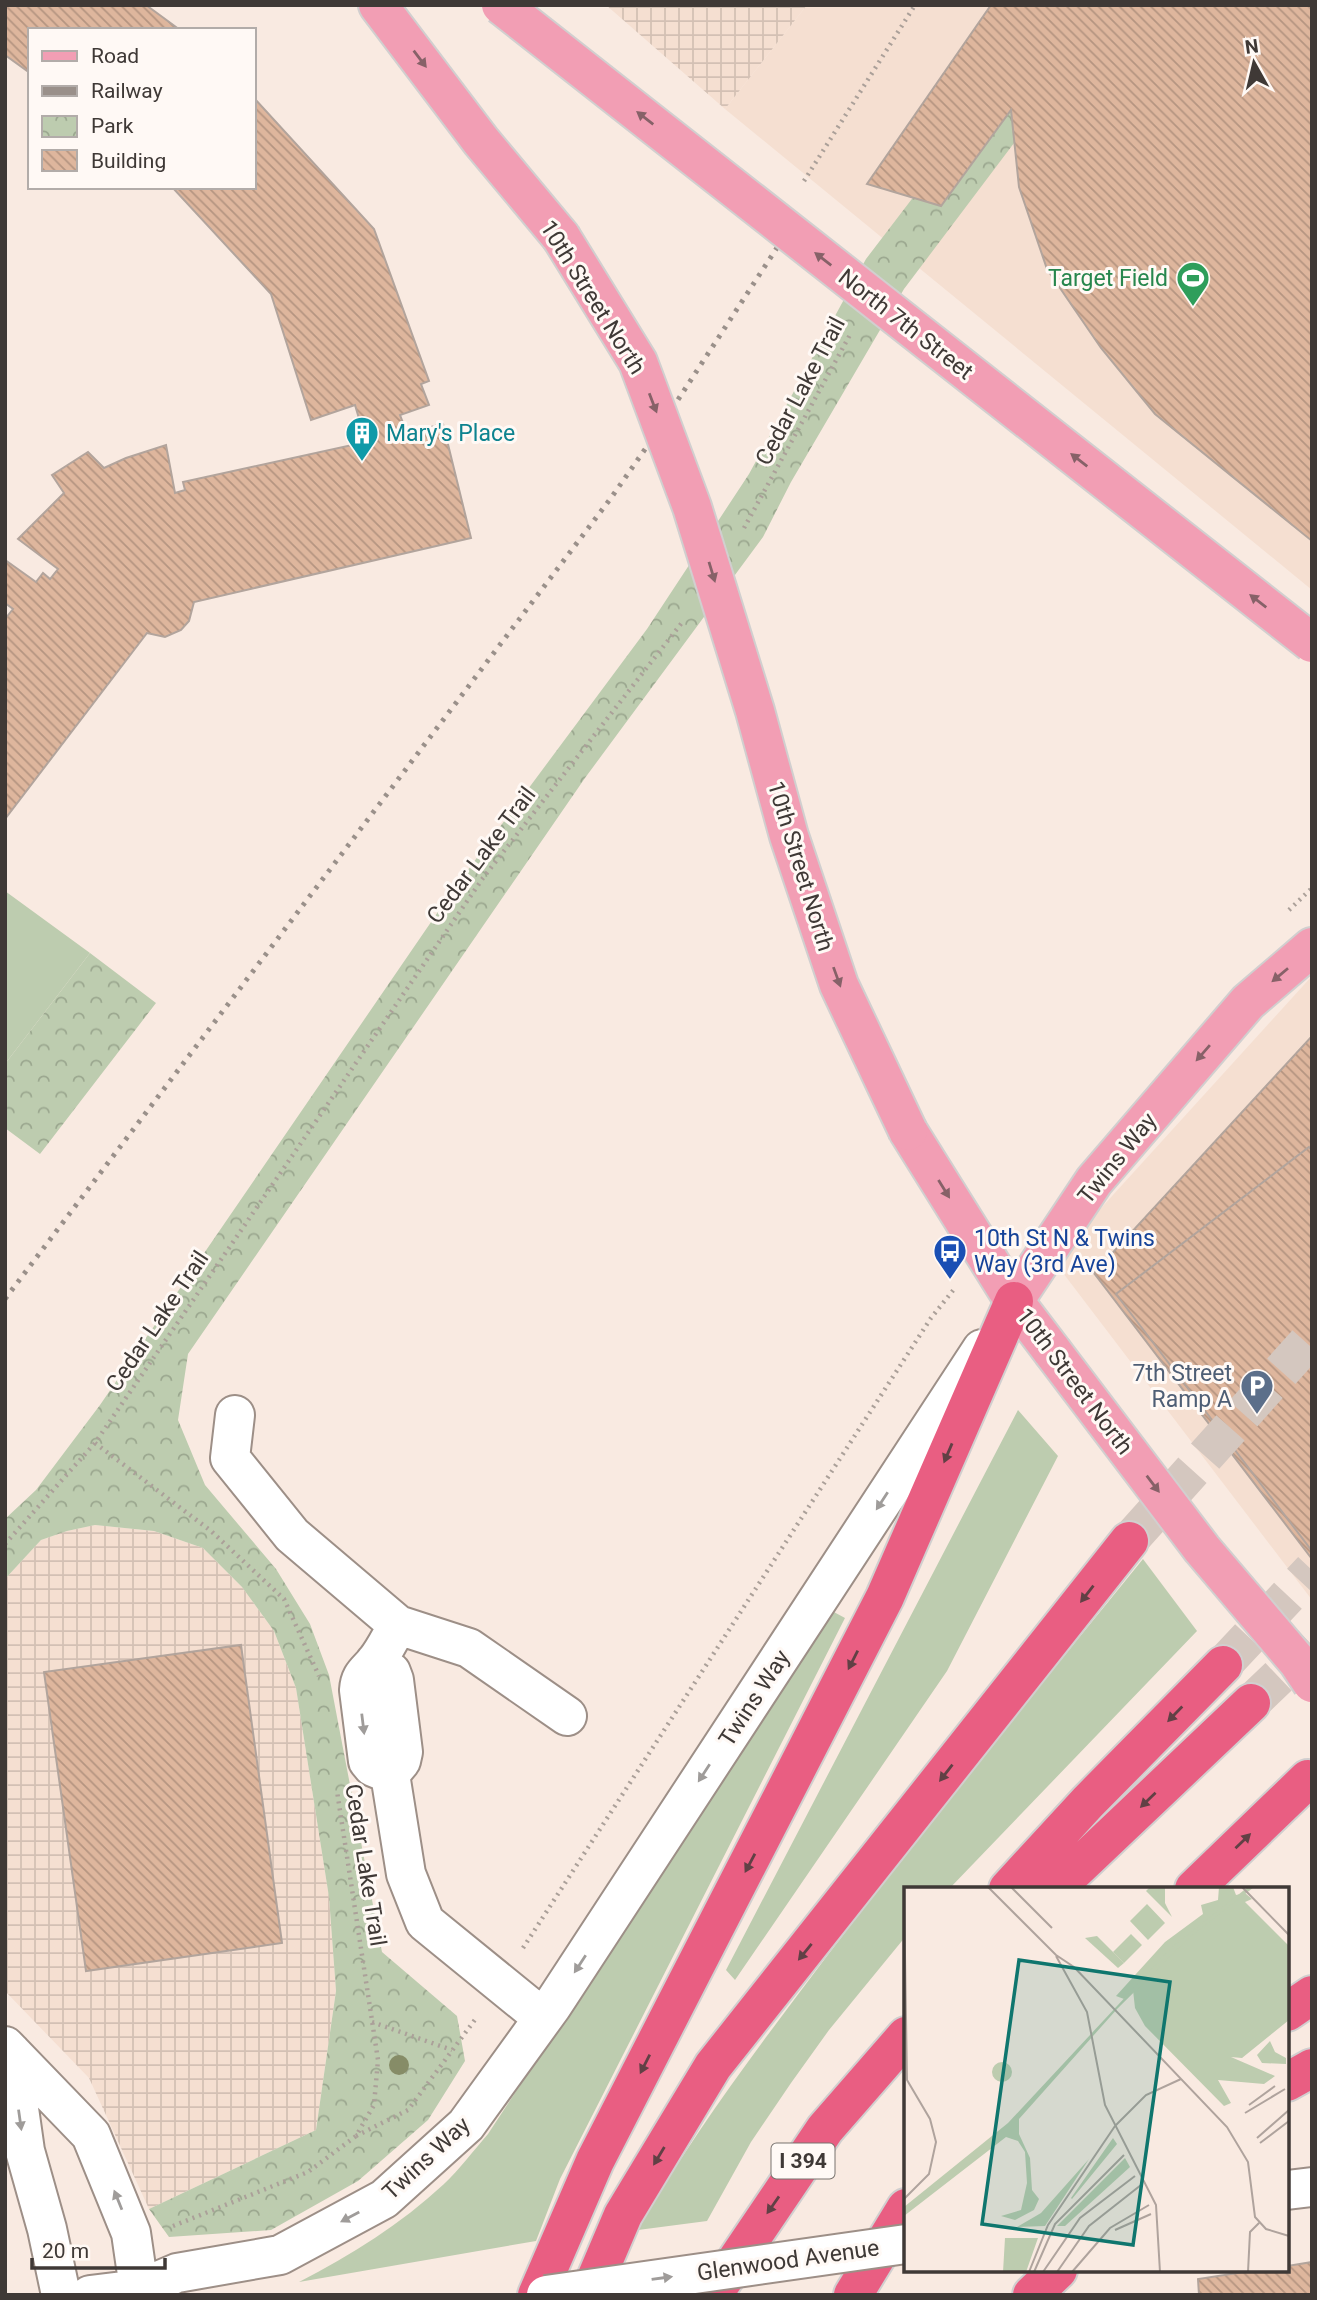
<svg xmlns="http://www.w3.org/2000/svg" width="1317" height="2300" viewBox="0 0 1317 2300" font-family="Roboto,sans-serif">
<style>
.built{fill:#f5dfd1}
.industrial{fill:url(#industrial-grid)}
.grass{fill:#bdccaf}
.park{fill:url(#park-crowns)}
.building{fill:url(#building-back-hatch);stroke:#b2a49c;stroke-width:2}
.lines{fill:none;stroke-linecap:round;stroke-linejoin:round}
.highway-tunnel{stroke:#d4c7bf;stroke-width:38;stroke-dasharray:38 19;stroke-linecap:butt}
.minor-casing{stroke:#9d8f87;stroke-width:42}
.major-casing{stroke:#d1cfcf;stroke-width:42}
.highway-casing{stroke:#d1cfcf;stroke-width:42}
.path{stroke:#aba099;stroke-width:4.5;stroke-dasharray:2 5;stroke-linecap:butt}
.minor{stroke:#fff;stroke-width:38}
.major{stroke:#f29eb4;stroke-width:38}
.highway{stroke:#e95e82;stroke-width:38}
.rail{stroke:#9a908a;stroke-width:5;stroke-dasharray:3.5 7;stroke-linecap:butt}
.minor-bridge-casing{stroke:#9d8f87;stroke-width:42;stroke-linecap:butt}
.major-bridge-casing{stroke:#d1cfcf;stroke-width:42;stroke-linecap:butt}
.minor-bridge{stroke:#fff;stroke-width:38}
.major-bridge{stroke:#f29eb4;stroke-width:38}
.tree{fill:#868c67}
.oneway{fill:#876168}
.oneway2{fill:#614045}
.oneway3{fill:#9f9c9a}
.labels{text-anchor:middle;stroke-width:6;stroke-linejoin:round;paint-order:stroke}
.shield{fill:#fff9f5;stroke:#79736f;stroke-width:2}
.shield-label{font-size:21px;font-weight:bold;fill:#3f3936}
.leisure-label{font-size:23px;fill:#27864d;stroke:#fff9f5;text-anchor:end}
.street-label{font-size:23px;fill:#3f3936;stroke:#fff9f5}
.culture-label{font-size:23px;fill:#0d838f;stroke:#fff9f5;text-anchor:start}
.transit-label{font-size:23px;fill:#164399;stroke:#fff9f5;text-anchor:start}
.service-label{font-size:23px;fill:#4e5e75;stroke:#fff9f5;text-anchor:end}
.inset-road{fill:none;stroke:#afa39d;stroke-width:2}
.view{fill:#0f766e;fill-opacity:0.15;stroke:#0f766e;stroke-width:3.5}
.inset-edge{fill:none;stroke:#3f3936;stroke-width:3.5}
</style>
<defs>
<pattern id="industrial-grid" width="8" height="8" patternUnits="userSpaceOnUse" patternTransform="scale(1.75)"><rect width="8" height="8" fill="#f5dfd1"/><path d="M0 4h8M4 0v8" fill="none" stroke="#d3c0b4"/></pattern>
<pattern id="park-crowns" width="20" height="18" patternUnits="userSpaceOnUse" patternTransform="scale(1.75)"><rect width="20" height="18" fill="#bdccaf"/><path d="M2 6a3 3 0 1 1 6 0M12 15a3 3 0 1 1 6 0" fill="none" stroke="#9ba78f"/></pattern>
<pattern id="building-back-hatch" width="6" height="6" patternUnits="userSpaceOnUse" patternTransform="scale(1.75)"><rect width="6" height="6" fill="#deb69d"/><path d="M-1 5l2 2M0 0l6 6M5-1l2 2" fill="none" stroke="#b59581"/></pattern>
</defs>
<rect width="100%" height="100%" fill="#f9eae1"/>
<!-- built -->
<path class="built" d="M807,5H1312V590L725,109Z
M1312,976V1600L1063,1273L1062,1257L1073,1239Z"/>
<!-- industrial -->
<path class="industrial" d="M606,5H807L725,109Z
M95,1525L154,1531L203,1548L242,1587L274,1631L296,1688L329,1897L336,1991L316,2130L149,2209L89,2078L5,1991V1579L41,1540L67,1531Z"/>
<!-- grass -->
<path class="grass" d="M5,891L90,953L5,1064Z
M1018,1410L1058,1456L947,1671L735,1980L726,1970Z
M1143,1559L1197,1631L949,1889H906V1936L829,2030L791,2083L751,2142L707,2221L638,2230C693,2132 760,2045 827,1956C930,1821 1036,1690 1143,1559Z
M832,1611L845,1618L560,2179L536,2241L299,2282C351,2255 401,2224 444,2184C460,2169 473,2151 488,2134Z"/>
<!-- park -->
<path class="park" d="M1060,5H1118L904,289L791,482L763,537L585,778L188,1354L178,1420L205,1485L276,1569L310,1624L329,1675L382,1952L457,2016L465,2061L428,2120L358,2181L271,2230L169,2237L149,2209L316,2130L336,1991L329,1897L296,1688L274,1631L242,1587L203,1548L154,1531L95,1525L67,1531L41,1540L5,1579V1519L36,1490L100,1405L453,890L647,629L749,474L866,259Z
M90,953L156,1003L40,1154L5,1128V1064Z"/>
<!-- building -->
<path class="building" d="M5,5H146L180,30H30V73L5,55Z
M991,5H1312V541L1155,414L1101,348L1047,269L1019,187L1011,110L941,206L867,184Z
M254,98L374,229L429,381L421,384L429,405L400,415L407,433L443,424L471,538L194,602L189,621L181,630L165,637L147,633L5,819V619L13,609L5,603V560L36,582L43,573L50,579L58,569L18,539L64,493L52,475L88,452L104,468L126,458L166,445L175,493L185,490L183,482L366,442L355,405L311,420L271,294L172,187H254Z
M1312,1036V1559L1094,1273Z
M1309,1147L1312,1151V1551L1116,1294Z
M241,1645L282,1943L86,1971L44,1672Z
M1312,2262V2295H1199L1198,2279L1257,2270H1287V2266Z"/>
<g class="lines">
<!-- highway-tunnel -->
<path class="highway-tunnel" d="M1129,1541L1312,1337
M1223,1665L1312,1570
M1251,1703L1312,1645"/>
<defs>
<path id="minor" d="M235,1415L230,1458L292,1535L398,1625L469,1648L567,1716
M375,1662L391,1672L394,1680L403,1752L401,1761L390,1774L373,1767L368,1761L359,1690C360,1674 368,1672 376,1661C385,1650 391,1636 398,1625
M390,1774L406,1874L425,1922L543,2018
M5,2046L91,2135L131,2233L140,2295
M11,2052L25,2151L47,2229L61,2295
M1287,2190L1312,2187
M90,2295L139,2289L177,2273L280,2255L384,2199L466,2125L552,2006L982,1349"/>
<path id="major" d="M378,5L481,141L561,237
M908,1131L1014,1301L1052,1351
M1014,1301L1094,1181L1248,1002L1312,947"/>
<path id="highway" d="M1008,1889L1088,1802L1223,1665
M1055,1889L1251,1703
M1194,1889L1308,1779
M1287,2012L1312,1995
M1287,2082L1312,2068
M537,2295L595,2161L885,1597L1014,1301
M589,2295L623,2215L713,2066L1129,1541
M713,2295L825,2129L906,2036
M853,2295L906,2208
M1032,2295L1058,2270"/>
</defs>
<!-- minor casing -->
<use href="#minor" class="minor-casing"/>
<!-- major casing -->
<use href="#major" class="major-casing"/>
<!-- highway casing -->
<use href="#highway" class="highway-casing"/>
<!-- path -->
<path class="path" d="M804,181L915,5
M744,528L851,333
M1289,910L1312,888
M95,1443L211,1531L284,1599L319,1676
M5,1544L95,1443L483,878L684,620
M523,1948L931,1318L955,1288
M372,2022L452,2050
M356,2136L408,2110L477,2017
M173,2226L308,2172L356,2136L374,2105L378,2060L337,1791"/>
<!-- minor -->
<use href="#minor" class="minor"/>
<!-- major -->
<use href="#major" class="major"/>
<!-- highway -->
<use href="#highway" class="highway"/>
<!-- rail -->
<path class="rail" d="M5,1299L611,498L657,432L797,217"/>
<defs>
<path id="minor-bridge" d="M546,2295L906,2244"/>
<path id="major-bridge" d="M501,5L1312,643
M561,237L638,362L692,507L755,711L789,836L839,985L908,1131
M1052,1351L1202,1549L1298,1662L1312,1683"/>
</defs>
<!-- minor-bridge casing -->
<use href="#minor-bridge" class="minor-bridge-casing"/>
<!-- major-bridge casing -->
<use href="#major-bridge" class="major-bridge-casing"/>
<!-- minor-bridge -->
<use href="#minor-bridge" class="minor-bridge"/>
<!-- major-bridge -->
<use href="#major-bridge" class="major-bridge"/>
</g>
<!-- trees -->
<circle class="tree" cx="399" cy="2065" r="10"/>
<!-- one-way arrows -->
<defs><path id="oneway-solid" d="M-6-.8H1V-3.2L6.5 0L1 3.2V.8H-6Z" transform="scale(1.75)"/></defs>
<g class="oneway">
<use href="#oneway-solid" transform="translate(420 59) rotate(53)"/>
<use href="#oneway-solid" transform="translate(645 118) rotate(-142)"/>
<use href="#oneway-solid" transform="translate(823 259) rotate(-142)"/>
<use href="#oneway-solid" transform="translate(653 403) rotate(69)"/>
<use href="#oneway-solid" transform="translate(1079 460) rotate(-142)"/>
<use href="#oneway-solid" transform="translate(712 572) rotate(73)"/>
<use href="#oneway-solid" transform="translate(1258 601) rotate(-142)"/>
<use href="#oneway-solid" transform="translate(1280 975) rotate(140)"/>
<use href="#oneway-solid" transform="translate(837 977) rotate(70)"/>
<use href="#oneway-solid" transform="translate(1203 1053) rotate(131)"/>
<use href="#oneway-solid" transform="translate(944 1189) rotate(58)"/>
<use href="#oneway-solid" transform="translate(1153 1484) rotate(53)"/>
</g>
<g class="oneway2">
<use href="#oneway-solid" transform="translate(948 1453) rotate(113)"/>
<use href="#oneway-solid" transform="translate(1087 1594) rotate(128)"/>
<use href="#oneway-solid" transform="translate(853 1660) rotate(117)"/>
<use href="#oneway-solid" transform="translate(1175 1714) rotate(134)"/>
<use href="#oneway-solid" transform="translate(946 1773) rotate(128)"/>
<use href="#oneway-solid" transform="translate(1148 1800) rotate(136)"/>
<use href="#oneway-solid" transform="translate(1243 1841) rotate(-44)"/>
<use href="#oneway-solid" transform="translate(750 1863) rotate(118)"/>
<use href="#oneway-solid" transform="translate(805 1952) rotate(129)"/>
<use href="#oneway-solid" transform="translate(645 2064) rotate(117)"/>
<use href="#oneway-solid" transform="translate(659 2156) rotate(121)"/>
<use href="#oneway-solid" transform="translate(773 2205) rotate(125)"/>
</g>
<g class="oneway3">
<use href="#oneway-solid" transform="translate(882 1501) rotate(123)"/>
<use href="#oneway-solid" transform="translate(363 1724) rotate(83)"/>
<use href="#oneway-solid" transform="translate(704 1773) rotate(123)"/>
<use href="#oneway-solid" transform="translate(580 1964) rotate(123)"/>
<use href="#oneway-solid" transform="translate(20 2120) rotate(82)"/>
<use href="#oneway-solid" transform="translate(118 2200) rotate(-112)"/>
<use href="#oneway-solid" transform="translate(350 2217) rotate(152)"/>
<use href="#oneway-solid" transform="translate(662 2278) rotate(-8)"/>
</g>
<!-- icons -->
<defs>
<symbol id="stadium-pin" viewBox="-11 -11 22 30"><path d="M0 17L-7.5 6A9.5 9.5 0 1 1 7.5 6Z" fill="#2e9e5b" stroke="#fff9f5"/><path d="M0-5a6.5 5 0 1 0 0 10a6.5 5 0 1 0 0-10ZM-3.5-1.8h7v3.6h-7Z" fill="#fff"/></symbol>
<symbol id="building-pin" viewBox="-11 -11 22 30"><path d="M0 17L-7.5 6A9.5 9.5 0 1 1 7.5 6Z" fill="#0f9aa8" stroke="#fff9f5"/><path d="M-4-6H4V6H1V3H-1V6H-4ZM-2.5-4.3h1.7v1.8h-1.7ZM.8-4.3h1.7v1.8H.8ZM-2.5-1h1.7V.8h-1.7ZM.8-1h1.7V.8H.8Z" fill="#fff"/></symbol>
<symbol id="bus-pin" viewBox="-11 -11 22 30"><path d="M0 17L-7.5 6A9.5 9.5 0 1 1 7.5 6Z" fill="#1a4fb4" stroke="#fff9f5"/><path d="M-5-6H5V4H4V6H2V4H-2V6H-4V4H-5ZM-3.5-4V0h7V-4ZM-3.5 1.2v1.5H-2V1.2ZM2 1.2v1.5H3.5V1.2Z" fill="#fff"/></symbol>
<symbol id="parking-pin" viewBox="-11 -11 22 30"><path d="M0 17L-7.5 6A9.5 9.5 0 1 1 7.5 6Z" fill="#5c6f8a" stroke="#fff9f5"/><path d="M-3.5-5.5H1a3.5 3.5 0 0 1 0 7H-1V5.5H-3.5ZM-1-3.4V-.6H.8a1.4 1.4 0 0 0 0-2.8Z" fill="#fff"/></symbol>
</defs>
<g fill-rule="evenodd">
<use href="#stadium-pin" x="1174" y="259" width="38" height="52"/>
<use href="#building-pin" x="343" y="414" width="38" height="52"/>
<use href="#bus-pin" x="931" y="1232" width="38" height="52"/>
<use href="#parking-pin" x="1238" y="1367" width="38" height="52"/>
</g>
<g class="labels">
<!-- shield labels -->
<rect class="shield" x="771.5" y="2143.5" width="63" height="35" rx="5"/>
<g class="shield-label">
<text x="803" y="2168">I 394</text>
</g>
<!-- leisure labels -->
<g class="leisure-label">
<text x="1168" y="286">Target Field</text>
</g>
<!-- street labels -->
<g class="street-label">
<text transform="translate(593 297) rotate(58)" y="8">10th Street North</text>
<text transform="translate(906 324) rotate(38)" y="8">North 7th Street</text>
<text transform="translate(800 391) rotate(-62)" y="8">Cedar Lake Trail</text>
<text transform="translate(481 855) rotate(-53)" y="8">Cedar Lake Trail</text>
<text transform="translate(801 866) rotate(73)" y="8">10th Street North</text>
<text transform="translate(1117 1158) rotate(-51)" y="8">Twins Way</text>
<text transform="translate(157 1321) rotate(-56)" y="8">Cedar Lake Trail</text>
<text transform="translate(1075 1381) rotate(53)" y="8">10th Street North</text>
<text transform="translate(754 1698) rotate(-57)" y="8">Twins Way</text>
<text transform="translate(366 1865) rotate(81)" y="8">Cedar Lake Trail</text>
<text transform="translate(426 2158) rotate(-43)" y="8">Twins Way</text>
<text transform="translate(788 2260) rotate(-8)" y="8">Glenwood Avenue</text>
</g>
<!-- culture labels -->
<g class="culture-label">
<text x="386" y="441">Mary's Place</text>
</g>
<!-- transit labels -->
<g class="transit-label">
<text x="974" y="1246">10th St N &amp; Twins<tspan x="974" dy="26">Way (3rd Ave)</tspan></text>
</g>
<!-- service labels -->
<g class="service-label">
<text x="1232" y="1381">7th Street<tspan x="1232" dy="26">Ramp A</tspan></text>
</g>
</g>
<!-- overview -->
<g transform="translate(904 1887)">
<rect width="385" height="385" fill="#f9eae1"/>
<path d="M246,0H261V16L268,30L242,4ZM315,0H329L332,8L341,6L348,12L341,15L385,59V133L338,171L327,170L371,189L360,197L314,193L327,216L320,219L241,139L231,121L229,103L220,112L212,109L261,55L299,27L297,18L314,13ZM243,17L261,36L244,53L226,34ZM227,47L238,58L220,76L209,65ZM366,154L371,165L382,171V177L358,176L353,168ZM88 185a10 10 0 1 1 20 0a10 10 0 1 1-20 0ZM209,251L213,257L168,312L167,311ZM221,271L226,280L161,339H153ZM185,272L141,339L113,340L137,326ZM101,351H134L122,385H99Z" fill="#bdccaf"/>
<path d="M193,49L220,76L214,81L181,51Z" fill="#bdccaf"/>
<path d="M344,0H350L286,50L214,121L115,232V247L126,271L128,303L135,312L130,323L111,333L97,329L117,323L123,296L121,265L114,254L102,250L0,329V320L104,236L268,60Z" fill="#bdccaf"/>
<path class="inset-road" d="M84,0L152,68L170,80L323,240L344,275L351,330L362,342L385,349M107,0L148,41M338,0L385,48M0,6L3,193L26,232L32,255L25,287L0,312M152,69L183,125L201,218L252,318L256,385M345,218L371,199M341,226L381,202M211,239L242,208L277,192M353,251L385,223M356,256L385,234M211,343L247,327M125,385L144,338L211,239M130,385L151,337L220,268M139,385L176,331L231,289M153,385L185,339L237,298M168,385L206,341L245,318M344,385L346,345L355,336"/>
<path class="view" d="M115,73L266,95L229,358L78,337Z"/>
<rect width="385" height="385" class="inset-edge"/>
</g>
<!-- border -->
<rect width="1317" height="2300" fill="none" stroke="#3f3936" stroke-width="14"/>
<!-- legend -->
<rect x="28" y="28" width="228" height="161" fill="#fff9f5" stroke="#b2aca9" stroke-width="2"/>
<rect x="42" y="51" width="35" height="10" fill="#f29eb4" stroke="#b2aca9" stroke-width="2"/>
<text x="91" y="63" font-size="21" fill="#3f3936">Road</text>
<rect x="42" y="86" width="35" height="10" fill="#9a908a" stroke="#b2aca9" stroke-width="2"/>
<text x="91" y="98" font-size="21" fill="#3f3936">Railway</text>
<rect x="42" y="116" width="35" height="21" fill="url(#park-crowns)" stroke="#b2aca9" stroke-width="2"/>
<text x="91" y="133" font-size="21" fill="#3f3936">Park</text>
<rect x="42" y="150" width="35" height="21" fill="url(#building-back-hatch)" stroke="#b2aca9" stroke-width="2"/>
<text x="91" y="168" font-size="21" fill="#3f3936">Building</text>
<!-- north arrow -->
<g transform="translate(1254 63) rotate(352)" stroke="#fff9f5" stroke-width="5" paint-order="stroke">
<path d="M0-5L12 26L0 18L-12 26Z" fill="#3f3936"/>
<text y="-10" font-size="19" font-weight="bold" text-anchor="middle" fill="#3f3936">N</text>
</g>
<!-- scale -->
<path d="M32 2258v10h133v-10" fill="none" stroke="#3f3936" stroke-width="3.5"/>
<text x="42" y="2258" font-size="21" fill="#3f3936" stroke="#fff9f5" stroke-width="5" paint-order="stroke">20 m</text>
</svg>
